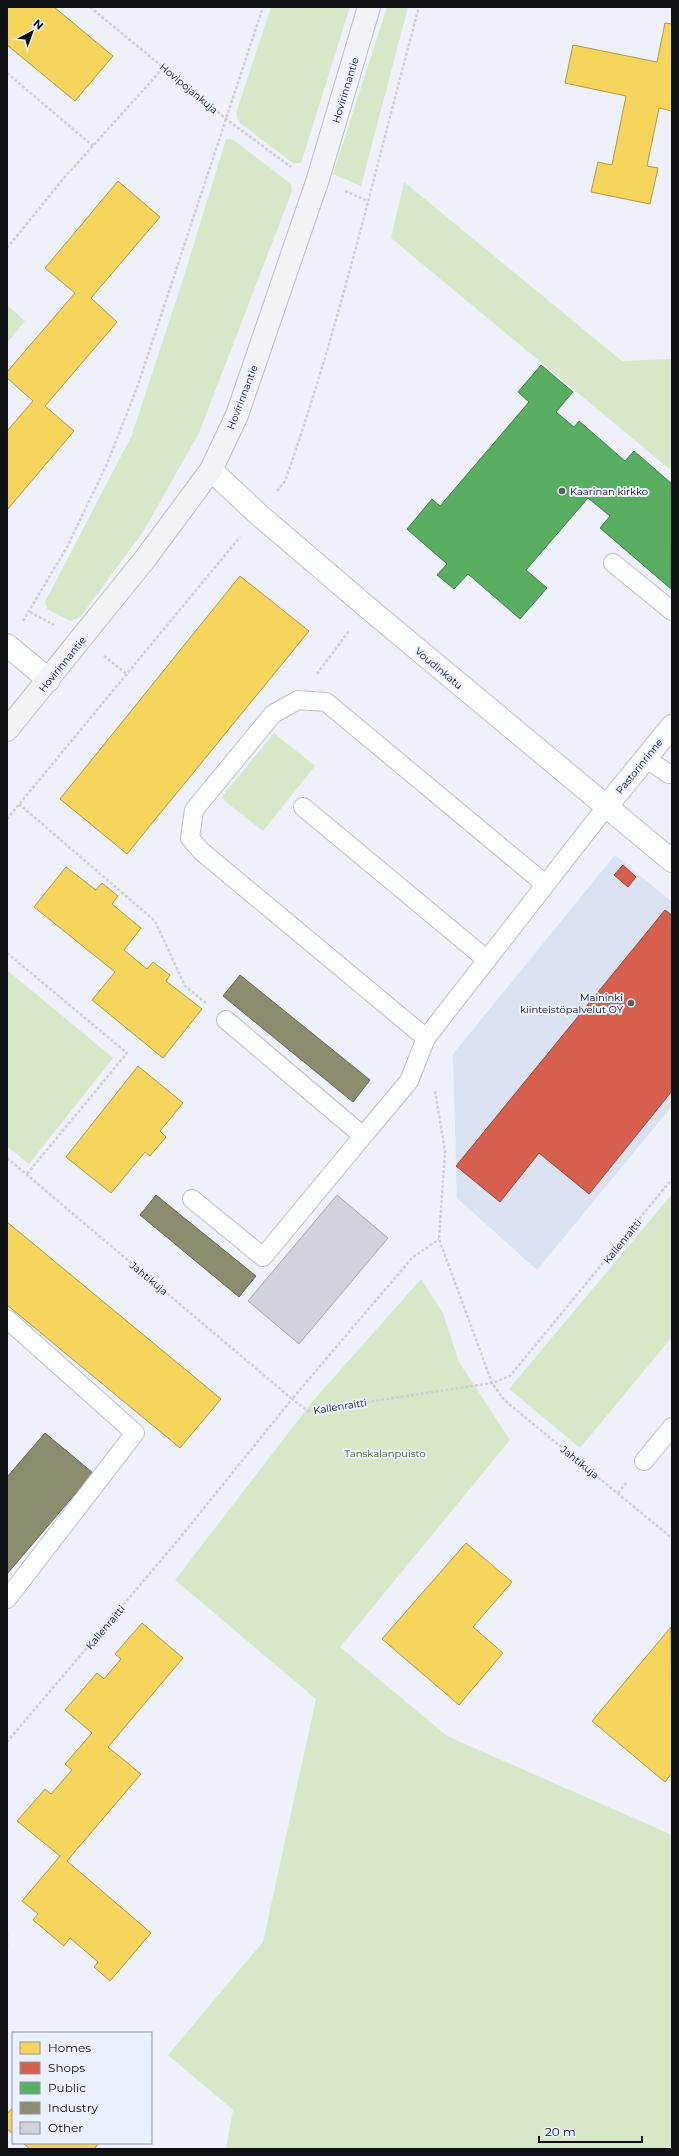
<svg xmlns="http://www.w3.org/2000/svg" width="679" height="2156" viewBox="0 0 679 2156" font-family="Montserrat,sans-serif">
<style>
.built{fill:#dbe2f1}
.green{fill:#d7e7c8}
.homes{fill:#f6d55c;stroke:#b09a46}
.shops{fill:#d6604d;stroke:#9a483c}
.public{fill:#5aae61;stroke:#437e4a}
.industry{fill:#8c8c6e;stroke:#666653}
.building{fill:#d0d3d9;stroke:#a6a9af}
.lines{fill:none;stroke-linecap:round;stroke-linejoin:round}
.lane-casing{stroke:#bdc0c5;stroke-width:20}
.street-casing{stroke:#bdc0c5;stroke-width:24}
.secondary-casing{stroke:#bdc0c5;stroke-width:24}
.path{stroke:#cfd0d2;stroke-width:2.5;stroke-dasharray:3 2;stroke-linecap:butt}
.lane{stroke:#fcfdfe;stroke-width:18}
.street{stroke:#fcfdfe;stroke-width:22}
.secondary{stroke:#f1f4f7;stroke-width:22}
.poi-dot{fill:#5c5e64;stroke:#eaf0fd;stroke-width:1.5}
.labels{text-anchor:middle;stroke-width:4;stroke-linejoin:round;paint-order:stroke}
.street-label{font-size:10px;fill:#0d0f13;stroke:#eaf0fd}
.poi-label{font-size:10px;fill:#0d0f13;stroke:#eaf0fd;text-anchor:start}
.park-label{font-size:10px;fill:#496018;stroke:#eaf0fd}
</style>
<rect width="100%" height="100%" fill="#eef1f9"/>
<!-- built -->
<path class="built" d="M615,855L672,902V1106L537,1270L457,1198L453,1054Z"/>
<!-- green -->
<path class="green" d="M271,7H350L301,163H293L239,122L236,113Z
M387,7H408L361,186L333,174Z
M226,139H232L291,184L292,191L199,433L143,532L80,617L70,621L47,609L45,602L132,435L185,273Z
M404,182L622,361L672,359V471L391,238Z
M7,305L25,321L7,343Z
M274,733L315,766L263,831L221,798Z
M7,970L113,1058L29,1164L7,1146Z
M672,1194V1337L580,1448L509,1389Z
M421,1279L443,1313L459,1362L510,1440L340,1647L447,1736L672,1835V2149H226L233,2110L168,2055L263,1942L316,1699L175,1580L313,1401Z"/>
<!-- homes -->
<path class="homes" d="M7,7H54L113,56L75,101L7,45Z
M665,23L672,24V111L659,108L647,166L658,168L650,204L591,192L598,162L612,165L626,96L565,83L573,45L657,62Z
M118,181L160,217L91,298L117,322L45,406L74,431L7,510V431L33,401L7,378V372L75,293L45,268Z
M240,576L309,631L127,854L60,799Z
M66,867L96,890L102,883L118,896L112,904L141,928L124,950L147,969L153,962L170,975L166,981L202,1009L163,1058L92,1000L115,972L34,907Z
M138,1066L183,1103L160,1131L166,1137L150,1156L145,1152L111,1193L66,1157Z
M7,1222L221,1399L180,1448L7,1305Z
M466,1543L512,1582L473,1627L503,1653L459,1705L382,1639Z
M142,1623L183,1658L108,1747L141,1774L67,1861L151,1933L110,1981L94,1967L98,1962L70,1938L64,1946L33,1920L38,1914L22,1901L60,1856L17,1821L45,1789L51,1794L72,1770L65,1764L92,1733L65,1710L97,1673L104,1679L121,1659L115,1654Z
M671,1627L672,1773L665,1782L592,1721Z
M13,2107V2134L7,2129V2114Z
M23,2143H99L94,2149H30Z"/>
<!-- shops -->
<path class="shops" d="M623,865L636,877L628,887L614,875Z
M665,910L672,915V1091L589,1194L539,1153L500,1202L456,1166Z"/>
<!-- public -->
<path class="public" d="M541,365L573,392L556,412L574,427L579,421L625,461L634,451L672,484L671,589L600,528L610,516L588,498L526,570L547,588L520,619L468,574L454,589L437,575L447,564L407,529L432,499L440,506L529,402L518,392Z"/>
<!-- industry -->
<path class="industry" d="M240,975L370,1080L353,1102L223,996Z
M156,1195L256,1276L239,1297L140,1215Z
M45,1433L93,1473L7,1574V1477Z"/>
<!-- building -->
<path class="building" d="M337,1195L388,1238L299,1344L248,1301Z"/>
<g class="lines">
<defs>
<path id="lane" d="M613,563L672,611
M645,758L669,774
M303,807L486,959
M226,1020L363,1136L409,1081L426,1038L606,807
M426,1038L201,851L190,838L194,810L273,714L298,700L326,702L545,884
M192,1199L263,1257L363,1136
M7,1319L135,1433L7,1599
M644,1461L672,1427"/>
<path id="street" d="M211,470L258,514L368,608L672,861
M7,645L49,680
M606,807L672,726"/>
<path id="secondary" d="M7,730L145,559L211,470L237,415L318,179L369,7"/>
</defs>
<!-- lane casing -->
<use href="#lane" class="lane-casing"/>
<!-- street casing -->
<use href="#street" class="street-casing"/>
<!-- secondary casing -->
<use href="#secondary" class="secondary-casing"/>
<!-- path -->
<path class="path" d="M90,7L226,119L291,167
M7,73L93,146
M345,191L368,201
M7,248L64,178L164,67
M277,491L285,481C340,326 376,165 419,7
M30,612L54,625
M23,621L67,547L107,464L138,385L263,7
M104,656L128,675
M317,674L349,631
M19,804L155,921L185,986L206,1003
M7,819L240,537
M7,953L127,1053L27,1174
M435,1091L445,1151L439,1239L492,1383L504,1400L672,1538
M7,1158L292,1399L412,1258L439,1239
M618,1493L627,1482
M7,1742L179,1539L292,1399L308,1411L492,1383L510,1376L672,1179
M7,1934V1946"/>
<!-- lane -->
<use href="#lane" class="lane"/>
<!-- street -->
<use href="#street" class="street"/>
<!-- secondary -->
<use href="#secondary" class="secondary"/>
</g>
<!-- markers -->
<g class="poi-dot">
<circle cx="562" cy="491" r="4"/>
<circle cx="631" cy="1003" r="4"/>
</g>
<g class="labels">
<!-- street labels -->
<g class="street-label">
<text transform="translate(189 88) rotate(40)" y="4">Hovipojankuja</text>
<text transform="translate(345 90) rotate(-73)" y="4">Hovirinnantie</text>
<text transform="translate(242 397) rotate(-69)" y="4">Hovirinnantie</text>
<text transform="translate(62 664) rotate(-51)" y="4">Hovirinnantie</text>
<text transform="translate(439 668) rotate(40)" y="4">Voudinkatu</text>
<text transform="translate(639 766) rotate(-51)" y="4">Pastorinrinne</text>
<text transform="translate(622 1241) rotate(-51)" y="4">Kallenraitti</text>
<text transform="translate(149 1278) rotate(40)" y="4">Jahtikuja</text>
<text transform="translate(340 1406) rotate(-9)" y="4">Kallenraitti</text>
<text transform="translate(580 1462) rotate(39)" y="4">Jahtikuja</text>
<text transform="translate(105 1627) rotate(-50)" y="4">Kallenraitti</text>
</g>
<!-- poi labels -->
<g class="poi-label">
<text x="570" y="495">Kaarinan kirkko</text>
<text x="623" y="1001" text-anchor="end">Maininki<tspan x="623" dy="12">kiinteistöpalvelut OY</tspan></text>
</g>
<!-- park labels -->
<g class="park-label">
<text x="385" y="1457">Tanskalanpuisto</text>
</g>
</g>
<!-- border -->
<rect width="679" height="2156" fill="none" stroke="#0d0f13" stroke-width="16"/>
<!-- legend -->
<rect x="12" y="2032" width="140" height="112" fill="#eaf0fd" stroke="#92969f"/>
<rect x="20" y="2042" width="20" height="12" fill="#f6d55c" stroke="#92969f"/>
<text x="48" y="2052" font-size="12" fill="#0d0f13">Homes</text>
<rect x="20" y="2062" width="20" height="12" fill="#d6604d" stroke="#92969f"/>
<text x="48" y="2072" font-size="12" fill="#0d0f13">Shops</text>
<rect x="20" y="2082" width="20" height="12" fill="#5aae61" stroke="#92969f"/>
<text x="48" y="2092" font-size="12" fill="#0d0f13">Public</text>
<rect x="20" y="2102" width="20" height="12" fill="#8c8c6e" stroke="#92969f"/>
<text x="48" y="2112" font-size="12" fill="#0d0f13">Industry</text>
<rect x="20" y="2122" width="20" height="12" fill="#d0d3d9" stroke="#92969f"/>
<text x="48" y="2132" font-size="12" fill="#0d0f13">Other</text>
<!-- north arrow -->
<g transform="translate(32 32) rotate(41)" stroke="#eaf0fd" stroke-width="3" paint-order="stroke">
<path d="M0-3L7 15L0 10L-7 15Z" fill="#0d0f13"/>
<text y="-6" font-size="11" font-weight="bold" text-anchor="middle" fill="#0d0f13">N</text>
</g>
<!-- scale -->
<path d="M539 2136v6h103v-6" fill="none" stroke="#0d0f13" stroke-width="2"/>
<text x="545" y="2136" font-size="12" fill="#0d0f13" stroke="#eaf0fd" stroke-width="3" paint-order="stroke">20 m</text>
</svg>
